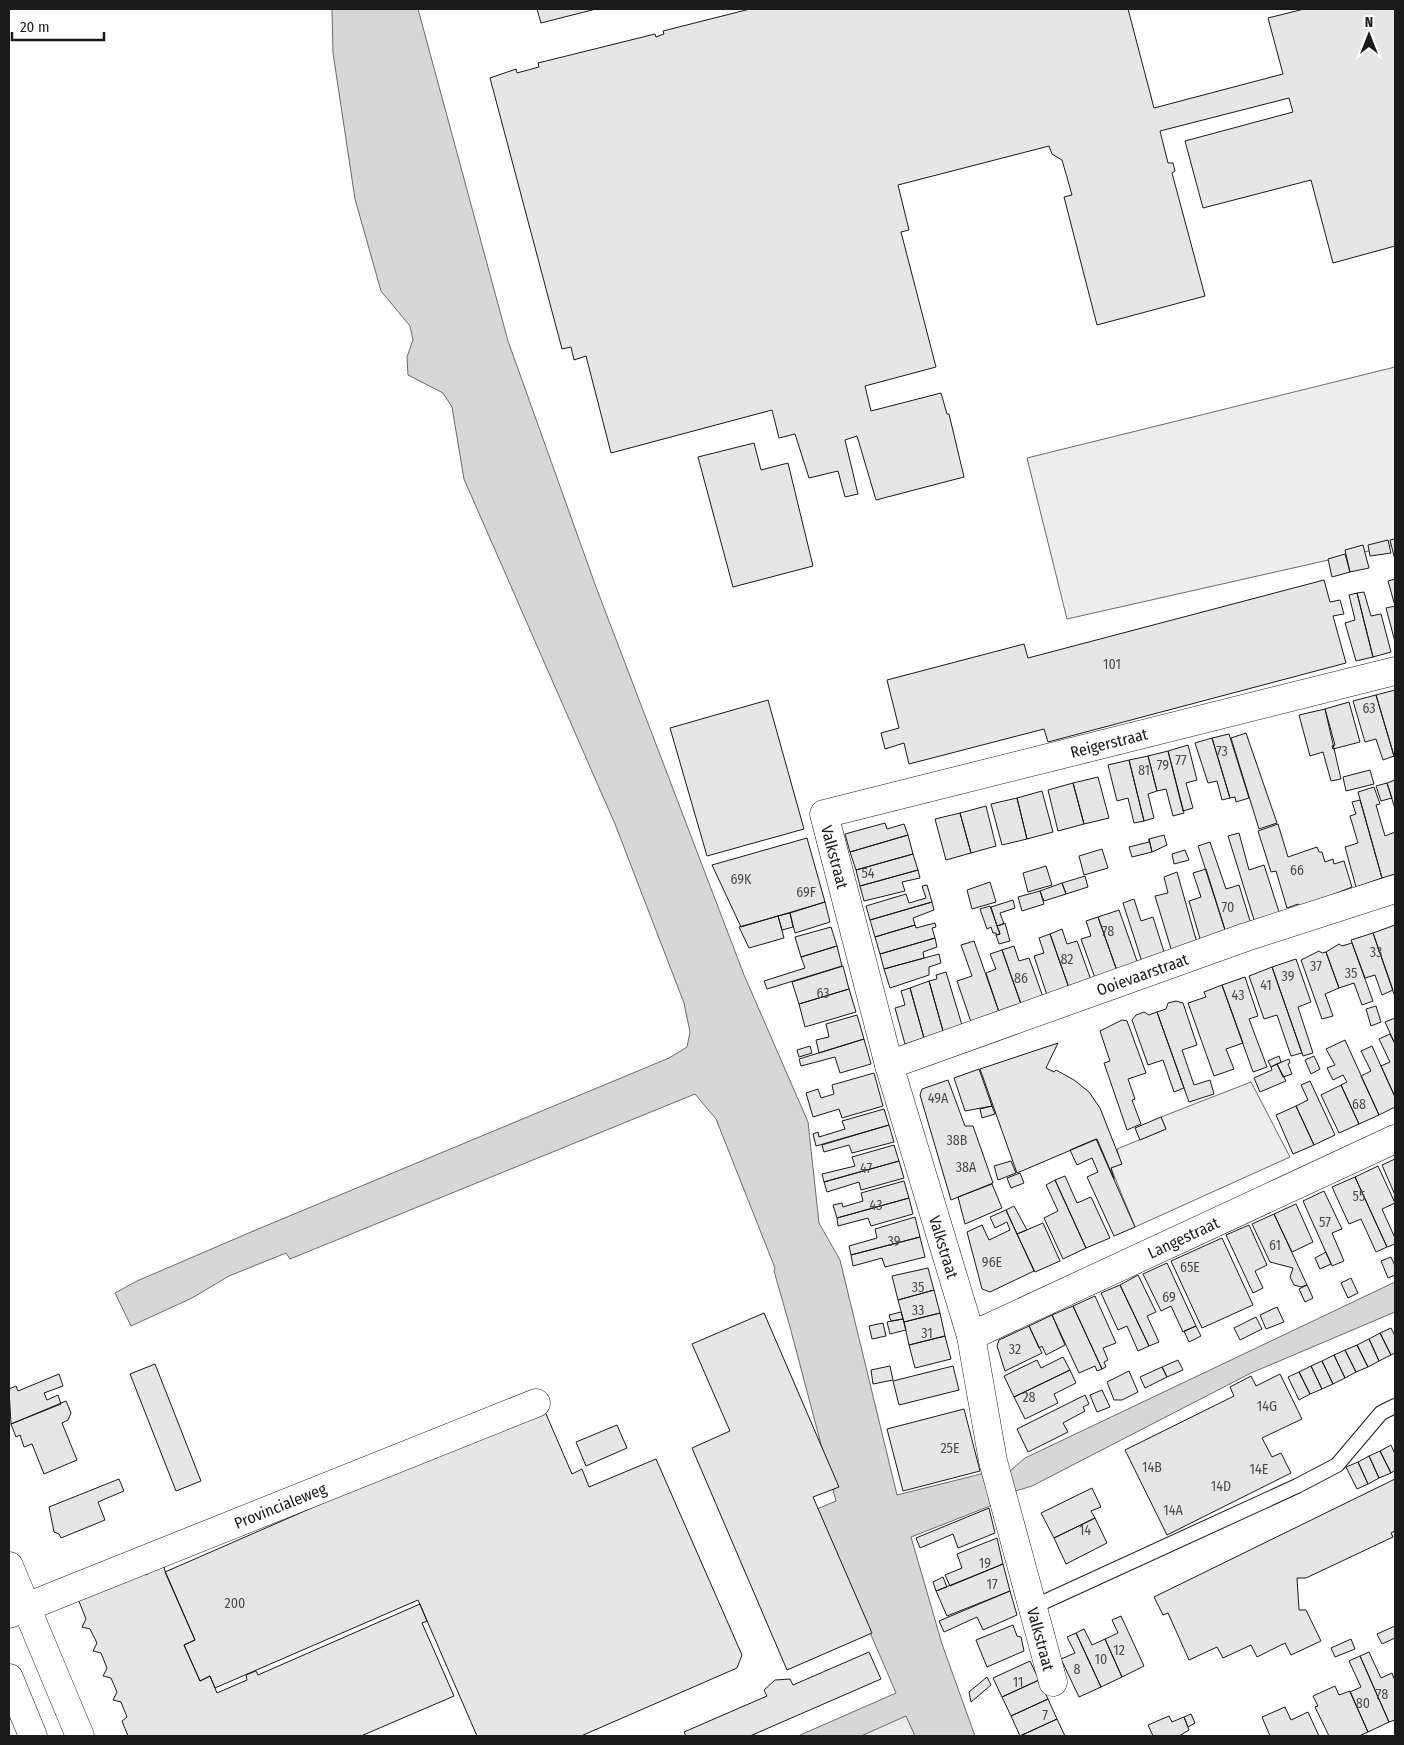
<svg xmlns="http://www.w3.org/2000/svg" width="1404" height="1745" viewBox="0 0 1404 1745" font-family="'Fira Sans Condensed',sans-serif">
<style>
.built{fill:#ededed;stroke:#6a6a6a}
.water{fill:#d7d7d7;stroke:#6a6a6a}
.building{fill:#e6e6e6;stroke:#1a1a1a}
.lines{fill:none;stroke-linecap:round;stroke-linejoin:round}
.lane-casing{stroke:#1a1a1a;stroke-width:16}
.street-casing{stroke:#1a1a1a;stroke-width:29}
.primary-casing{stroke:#1a1a1a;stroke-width:29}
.lane{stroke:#fff;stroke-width:14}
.street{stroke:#fff;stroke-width:28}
.primary{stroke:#fff;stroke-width:28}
.labels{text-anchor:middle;stroke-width:4;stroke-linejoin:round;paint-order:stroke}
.number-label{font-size:14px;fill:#4d4d4d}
.street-label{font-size:16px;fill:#1a1a1a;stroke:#fff}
</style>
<rect width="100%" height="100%" fill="#fff"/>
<!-- built -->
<path class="built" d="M1395,367V545L1067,619L1027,458Z
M1251,1082L1290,1157L1135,1227L1111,1168L1121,1164L1117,1149L1166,1129L1161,1117Z
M907,1716L915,1736H831Z"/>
<!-- water -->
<path class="water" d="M332,9H418L508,341L596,587L744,975L808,1122L819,1223L840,1260L897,1495L989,1472L1010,1471L1025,1458L1395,1282V1312L1251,1373L1032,1486L999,1496L990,1506L911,1537L942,1644L975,1736H915L906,1716L861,1736H798L896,1693L817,1509L836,1501L790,1327L774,1271L775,1268L716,1119L695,1094L290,1259L286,1253L229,1276L192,1298L131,1326L115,1293L137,1281L251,1232L669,1058L687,1047L690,1032L684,1003L615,824L464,479L452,407L443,393L408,375L407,357L413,340L410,326L381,291L355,199L333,53Z"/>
<!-- building -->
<path class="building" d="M537,9H596L541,23Z
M750,9H1128L1154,108L1283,74L1268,18L1304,9H1395V246L1333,263L1311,180L1203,208L1185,141L1293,112L1289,98L1160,131L1168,163H1173L1175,171L1172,173L1205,296L1097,325L1064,197L1072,195L1062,160L1052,154L1049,146L898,185L909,230L901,232L936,367L865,386L871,411L941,393L947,414H949L964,477L876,500L857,436L845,440L858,494L845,497L838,471L809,478L795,434L779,438L772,410L611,453L586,356L574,360L571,347L562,349L490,78L516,69L517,73L539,67L538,63L655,34L656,37L664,34L663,31Z
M754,443L761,470L788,463L813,566L733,587L698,457Z
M1395,539V560L1390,540Z
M1388,540L1391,553L1370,556L1368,545Z
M1363,545L1369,568L1350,572L1345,550Z
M1345,554L1350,572L1332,577L1328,559Z
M1395,579V642L1386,608L1395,606L1388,581Z
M1324,580L1330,602L1340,600L1344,614L1333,616L1346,663L1048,742L1044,729L909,764L904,743L885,749L881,733L899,728L887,680L1024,644L1028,658Z
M1364,592L1371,616L1381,614L1391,652L1373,657L1357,593Z
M1357,593L1373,657L1356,661L1345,623L1355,620L1349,595Z
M1395,690V756H1394L1376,695Z
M1376,695L1394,756L1383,760L1376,739L1365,742L1353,701Z
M768,700L804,829L707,856L670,728Z
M1349,702L1360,742L1333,749L1332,746L1335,745L1325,709Z
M1325,709L1341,779L1331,781L1323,752L1310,756L1299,715Z
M1246,733L1277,823L1259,829L1231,738Z
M1229,734L1249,798L1236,802L1235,797L1230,798L1212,738Z
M1212,738L1230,798L1222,800L1217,781L1208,783L1195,743Z
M1188,745L1197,780L1186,783L1193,808L1183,811L1168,751Z
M1168,751L1184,813L1173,816L1166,789L1157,791L1148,756Z
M1148,756L1157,791L1148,794L1154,818L1144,821L1129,760Z
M1129,760L1144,821L1134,823L1128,798L1117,801L1108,765Z
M1370,770L1374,784L1346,791L1343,777Z
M1098,777L1109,818L1084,824L1073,783Z
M1395,780V809L1387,783Z
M1073,783L1084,824L1058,831L1048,790Z
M1387,783L1392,798L1381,801L1376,786Z
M1374,787L1380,804L1376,805L1385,836L1395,832V874L1382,878L1358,792Z
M1042,791L1053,832L1027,839L1017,798Z
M1017,798L1027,839L1002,845L991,804Z
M1360,800L1382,878L1356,887L1345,847L1358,843L1350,816L1356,814L1352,802Z
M986,806L996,846L971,853L960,813Z
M960,813L971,853L946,860L935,819Z
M885,823L887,829L904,824L908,835L850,852L845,834Z
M1278,824L1288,857L1317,847L1319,852H1322L1325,862L1333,859L1334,864L1344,861L1352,887L1299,908L1298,904L1287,908L1276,871L1271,872L1258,831Z
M1239,833L1249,870L1264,865L1280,915L1255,923L1228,836Z
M908,835L913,854L856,870L850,852Z
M1164,835L1167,845L1152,852L1149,839Z
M807,838L825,902L741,927L712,865Z
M1149,839L1152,852L1132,857L1129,847L1149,842Z
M1210,842L1226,889L1239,885L1251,924L1226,933L1198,846Z
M1102,849L1108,868L1084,875L1079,856Z
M1185,850L1189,860L1174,864L1172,854Z
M913,854L918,870L860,886L856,870Z
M1046,866L1052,885L1028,892L1023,873Z
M1206,869L1226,933L1201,942L1189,901L1201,897L1193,873Z
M918,870L920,878L902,882L905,891L864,901L860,886Z
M1177,872L1197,943L1172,952L1155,896L1168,893L1164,877Z
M1085,876L1088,887L1066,894L1062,883Z
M990,882L996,902L972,909L967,890Z
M1062,883L1066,894L1044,901L1040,891Z
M927,885L932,902L870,920L866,906L906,894L909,903L926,898L922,886Z
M1040,891L1044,904L1022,911L1018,897Z
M1134,899L1141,921L1153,917L1165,955L1142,962L1123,903Z
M1013,900L1015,908L1000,913L1004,924L997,926L991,907Z
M825,902L830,922L795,933L790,913Z
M932,902L934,910L913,918L915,925L875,937L870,920Z
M990,906L1000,934L996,935V933H993L991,927L987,929L980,909Z
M1119,910L1138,964L1117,971L1098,917Z
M790,913L793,927L782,930L778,916Z
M778,916L784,938L749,948L739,927Z
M1098,917L1117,971L1095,978L1081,939L1091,936L1086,921Z
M935,923L936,927L932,928L935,938L880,954L875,937L915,925L916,928Z
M1005,923L1010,941L999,944L996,935L1000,934L997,926Z
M1395,925V997L1373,933Z
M831,927L837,946L801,957L795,937Z
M1062,929L1067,944L1077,941L1091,980L1069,988L1050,934Z
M1373,933L1393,990L1382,995L1375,975L1365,978L1351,940Z
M1050,934L1069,988L1047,995L1034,956L1044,953L1039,938Z
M935,938L937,947L923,952L924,958L884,969L880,954Z
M974,941L999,1012L971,1022L957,981L972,976L961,945Z
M1352,943L1373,1001L1362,1005L1354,983L1339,988L1326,952L1339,944L1342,946Z
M837,946L842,966L767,989L764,981L805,968L801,957Z
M1014,946L1019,961L1029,958L1043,997L1021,1004L1002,950Z
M1002,950L1021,1004L999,1012L986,973L996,969L990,954Z
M1319,951L1322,953L1326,952L1339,988L1325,994L1333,1016L1322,1019L1301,960Z
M939,954L941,963L929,967V975L890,988L884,969Z
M1296,959L1311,1002L1298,1007L1313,1053L1303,1056L1272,967Z
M843,966L849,989L799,1004L792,982Z
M1272,967L1302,1053L1291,1056L1277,1015L1264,1019L1249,976Z
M946,972L962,1025L943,1031L929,981L937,979L936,975Z
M1245,977L1258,1016L1249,1019L1267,1067L1253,1072L1222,985Z
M929,981L943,1031L924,1038L910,988Z
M1222,985L1243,1043L1226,1049L1234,1069L1214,1076L1188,1003L1206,997L1204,992Z
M910,988L924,1038L905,1044L895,1008L905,1005L901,991Z
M849,989L856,1012L805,1027L799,1004Z
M1176,1001L1183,1003L1197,1045L1182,1050L1194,1085L1210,1080L1214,1094L1189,1102L1157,1012L1166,1009L1168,1003Z
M1376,1006L1381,1022L1371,1026L1366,1009Z
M1144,1012L1149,1015L1157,1012L1184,1088L1174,1092L1163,1060L1148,1065L1132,1020L1136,1015Z
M857,1015L864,1039L819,1053L816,1040L829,1037L826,1024Z
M1395,1018V1044L1385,1022Z
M1122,1020L1127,1021L1146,1073L1128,1079L1135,1099L1132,1100L1141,1124L1127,1130L1104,1063L1110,1061L1100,1031Z
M1390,1034L1395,1044V1097L1381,1066L1390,1062L1379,1039Z
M864,1039L871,1064L840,1073L835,1057L801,1066L799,1059Z
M1345,1040L1379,1115L1359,1124L1341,1085L1347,1082L1343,1075L1333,1080L1327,1068L1335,1065L1326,1049Z
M1058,1043L1046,1068L1054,1072L1056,1070L1074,1080L1089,1092L1100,1108L1122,1164L1111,1168L1114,1179L1097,1139L1017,1173L980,1069Z
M810,1046L812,1053L799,1057L797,1050Z
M1372,1046L1395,1097V1107L1379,1115L1361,1076L1371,1071L1361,1051Z
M1279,1056L1281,1062L1271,1067L1268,1061Z
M1314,1056L1320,1069L1311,1074L1305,1060Z
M1289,1059L1290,1063L1288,1064L1292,1074L1283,1077L1277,1064Z
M1277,1064L1286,1081L1260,1092L1254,1078L1272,1070L1271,1067Z
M979,1069L992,1106L965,1111L954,1078Z
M874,1073L883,1106L842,1118L839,1109L813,1117L806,1093L818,1089L821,1098L834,1094L832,1085Z
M948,1080L965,1126H973L993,1183L951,1200L920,1095L922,1089Z
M1310,1081L1335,1135L1314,1145L1296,1106L1308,1100L1301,1085Z
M1341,1085L1359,1124L1339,1133L1321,1095Z
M992,1106L995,1114L982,1118L980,1109Z
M1296,1106L1314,1145L1293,1154L1276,1115Z
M884,1109L889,1125L816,1146L813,1134L818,1132L819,1137L845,1129L842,1121Z
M1161,1117L1166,1129L1140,1140L1135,1128Z
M889,1125L894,1142L852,1153L849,1145L824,1152L822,1145Z
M1096,1139L1135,1227L1114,1236L1087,1177L1098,1172L1092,1158L1077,1165L1070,1150Z
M894,1145L899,1161L824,1182L822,1174L855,1166L852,1157Z
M1395,1159V1195L1382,1165Z
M899,1161L904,1178L861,1190L859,1182L827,1192L824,1182Z
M1011,1161L1016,1173L998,1180L994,1166Z
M1378,1166L1395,1203L1382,1209L1395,1238V1244L1387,1247L1355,1177Z
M1020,1173L1024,1183L1011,1188L1007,1178Z
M1065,1176L1077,1203L1091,1197L1110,1238L1086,1248L1055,1180Z
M1355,1177L1387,1247L1376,1252L1361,1219L1349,1224L1332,1187Z
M1055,1180L1086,1248L1063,1259L1044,1218L1058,1211L1046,1185Z
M904,1181L909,1198L837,1218L833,1205L842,1203L843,1207L863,1201L861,1193Z
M992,1184L1002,1208L965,1224L958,1197Z
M1324,1191L1342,1229L1332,1233L1344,1261L1332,1266L1303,1201Z
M909,1198L913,1214L871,1226L868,1218L838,1226L837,1218Z
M1296,1204L1313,1242L1292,1252L1274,1214Z
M1014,1206L1027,1230L1017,1234L1006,1210Z
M1006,1210L1034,1271L990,1292L982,1289L967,1232L982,1225L989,1240L1010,1230L1007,1222L995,1228L990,1217Z
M1274,1214L1307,1285L1301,1287L1294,1285L1290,1277L1293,1268L1270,1262L1252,1224Z
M915,1217L920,1237L851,1255L849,1246L877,1238L875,1229Z
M1043,1223L1060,1261L1035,1272L1017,1234Z
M1249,1225L1267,1265L1255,1271L1263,1288L1253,1293L1226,1235Z
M920,1237L925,1257L885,1267L882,1258L853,1266L851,1255Z
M1222,1238L1253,1305L1202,1328L1171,1261Z
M1326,1252L1331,1264L1320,1269L1315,1258Z
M1391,1257L1395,1266V1275L1388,1278L1381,1261Z
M1167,1263L1196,1326L1183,1332L1171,1306L1161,1311L1143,1274Z
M928,1268L934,1290L898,1300L892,1276Z
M1138,1275L1156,1312L1147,1316L1159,1342L1149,1346L1120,1285Z
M1351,1278L1358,1293L1348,1298L1341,1283Z
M1120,1285L1149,1346L1138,1351L1127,1326L1118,1330L1101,1293Z
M1307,1285L1313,1298L1305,1302L1299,1289Z
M934,1290L940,1313L904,1322L898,1300Z
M1095,1296L1116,1343L1103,1348L1108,1360L1104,1362L1106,1367L1102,1369L1073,1306Z
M1073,1306L1102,1369L1097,1371L1095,1366L1079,1373L1052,1315Z
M1277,1307L1284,1322L1266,1329L1260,1315Z
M901,1312L903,1319L891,1321L889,1315Z
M764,1313L839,1487L813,1497L872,1633L787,1670L692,1448L730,1431L692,1344Z
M940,1313L945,1336L909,1345L904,1322Z
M1052,1315L1065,1345L1046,1355L1042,1346L1039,1348L1029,1326Z
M1256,1317L1262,1329L1240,1340L1234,1328Z
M903,1319L906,1330L890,1334L887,1322Z
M883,1323L886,1336L872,1339L869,1326Z
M1029,1326L1042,1353L1005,1371L997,1346L999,1340Z
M1196,1326L1201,1336L1189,1342L1184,1331Z
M1391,1328L1395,1336V1353L1391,1355L1380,1333Z
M1380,1333L1391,1355L1379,1361L1369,1339Z
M945,1336L951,1359L915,1368L909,1345Z
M1369,1339L1379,1361L1368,1367L1357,1345Z
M1357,1345L1368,1367L1356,1372L1345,1350Z
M1345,1350L1356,1372L1345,1378L1334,1355Z
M1334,1355L1345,1378L1333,1384L1322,1361Z
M1063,1357L1070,1370L1014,1397L1004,1376L1037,1360L1041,1368Z
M1178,1360L1183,1370L1167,1377L1162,1367Z
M1322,1361L1333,1384L1322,1389L1311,1366Z
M155,1364L201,1481L176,1491L130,1374Z
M890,1366L893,1380L873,1384L871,1370Z
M953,1366L959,1390L899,1405L893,1381Z
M1311,1366L1322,1389L1310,1394L1299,1372Z
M1162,1367L1167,1377L1145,1388L1140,1377Z
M1070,1370L1076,1383L1054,1394L1058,1403L1025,1419L1014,1397Z
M1129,1371L1138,1392L1122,1400H1114L1107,1382Z
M1299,1372L1310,1394L1299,1400L1288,1377Z
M59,1374L63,1386L44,1393L47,1400L58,1395L61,1404L11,1424L9,1389L16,1386L18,1391Z
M1280,1374L1302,1419L1262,1438L1272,1457L1281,1453L1291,1473L1167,1535L1125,1450L1234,1396L1230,1387L1251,1376L1256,1386Z
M1102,1390L1110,1407L1097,1412L1090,1395Z
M1085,1395L1089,1404L1083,1407L1085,1411L1063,1423L1068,1432L1028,1452L1017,1429Z
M66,1401L71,1413L68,1420L62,1423L77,1460L44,1474L32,1444L24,1447L20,1435L16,1437L11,1424Z
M543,1407L572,1474L582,1469L589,1487L656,1459L742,1655L737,1668L581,1736H477L418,1600L215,1688L210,1676L200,1681L184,1645L195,1640L165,1572Z
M964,1409L980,1471L903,1491L887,1429Z
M617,1425L627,1448L586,1466L576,1442Z
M1391,1445L1395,1454V1470L1391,1473L1380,1451Z
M1380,1451L1391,1473L1379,1478L1369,1456Z
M1369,1456L1379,1478L1368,1484L1358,1462Z
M1358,1462L1368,1484L1357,1489L1346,1467Z
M119,1479L124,1491L98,1502L105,1520L61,1538L59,1534L54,1532L49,1507Z
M1395,1479V1531L1391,1533L1393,1537L1306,1578H1297L1299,1610H1306L1321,1641L1291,1655L1285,1643L1257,1657L1251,1645L1223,1658L1217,1647L1189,1660L1168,1613L1163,1615L1154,1597Z
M1092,1488L1101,1507L1091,1511L1095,1518L1054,1538L1041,1513Z
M989,1508L995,1533L958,1548L953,1534L920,1548L916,1538Z
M1095,1518L1107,1543L1066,1564L1054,1538Z
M997,1538L1003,1564L950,1586L945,1575L962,1568L957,1554Z
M163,1562L165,1571L195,1640L184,1645L200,1681L210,1676L217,1693L247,1680L246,1675L256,1671L258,1675L420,1604L427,1621L422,1623L454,1696L361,1736H128L122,1721L127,1717L121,1702L113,1700L117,1692L111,1678L103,1676L107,1668L101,1653L93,1651L97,1643L90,1629L82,1627L86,1619L78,1599L141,1571L147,1575L149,1568Z
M1003,1564L1010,1591L947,1616L936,1591Z
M943,1577L947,1587L936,1591L933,1582Z
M1010,1591L1017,1615L983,1630L977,1617L944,1632L939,1621Z
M1121,1616L1144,1666L1122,1677L1105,1639L1118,1633L1112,1620Z
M1013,1625L1017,1636L1021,1637L1024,1651L987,1667L976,1640Z
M1395,1626V1638L1382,1644L1377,1634Z
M1084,1629L1092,1645L1105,1639L1122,1677L1101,1687L1076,1633Z
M1076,1633L1101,1687L1079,1697L1061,1659L1075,1653L1067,1637Z
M1351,1639L1355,1649L1335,1657L1331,1648Z
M869,1652L881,1679L750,1736H686L684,1732L767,1696L764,1690L775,1680L790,1679L793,1685Z
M1369,1652L1381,1678L1392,1673L1395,1681V1720L1389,1722L1360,1656Z
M1360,1656L1389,1722L1368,1732L1350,1692L1361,1687L1349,1661Z
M1030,1661L1039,1680L1002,1697L993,1678Z
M987,1677L991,1685L971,1702L969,1692Z
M1039,1680L1048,1699L1011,1716L1002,1697Z
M1335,1686L1339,1695L1350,1691L1368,1732L1359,1736H1329L1315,1707L1318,1706L1313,1696Z
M1048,1699L1057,1719L1020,1736L1011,1716Z
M1285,1707L1291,1720L1308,1712L1319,1736H1270L1262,1717Z
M1191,1714L1195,1723L1188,1727L1184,1717Z
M1169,1716L1172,1722L1184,1717L1189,1730L1179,1736H1153L1148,1725Z
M1057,1719L1065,1736H1020Z"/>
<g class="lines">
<defs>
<path id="lane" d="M1033,1607L1297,1486L1337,1465L1381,1413L1395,1406"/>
<g id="street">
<path id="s1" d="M889,1065L1246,937L1395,889"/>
<path id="s2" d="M971,1336L1395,1139"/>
<path d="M9,1566L80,1736"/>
<path id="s3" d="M9,1614L536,1403"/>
<path id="s4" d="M1053,1682L993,1461L971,1336L889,1065L824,814L1395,671"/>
</g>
<path id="primary" d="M9,1678L33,1736"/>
</defs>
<!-- lane casing -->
<use href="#lane" class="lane-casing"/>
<!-- street casing -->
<use href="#street" class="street-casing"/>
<!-- primary casing -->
<use href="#primary" class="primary-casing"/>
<!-- lane -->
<use href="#lane" class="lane"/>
<!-- street -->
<use href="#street" class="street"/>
<!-- primary -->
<use href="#primary" class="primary"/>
</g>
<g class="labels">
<!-- number labels -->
<g class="number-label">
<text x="1112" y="669">101</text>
<text x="1369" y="713">63</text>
<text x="1222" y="756">73</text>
<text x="1181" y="765">77</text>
<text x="1163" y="770">79</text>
<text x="1144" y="775">81</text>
<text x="1297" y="875">66</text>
<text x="868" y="878">54</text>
<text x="741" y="884">69K</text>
<text x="806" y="897">69F</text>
<text x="1228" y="912">70</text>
<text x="1108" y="936">78</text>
<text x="1376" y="957">33</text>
<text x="1067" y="964">82</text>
<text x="1316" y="971">37</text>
<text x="1351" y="978">35</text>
<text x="1288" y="981">39</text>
<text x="1021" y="983">86</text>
<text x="1266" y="990">41</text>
<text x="823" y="998">63</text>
<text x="1238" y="1000">43</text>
<text x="938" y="1103">49A</text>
<text x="1359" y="1109">68</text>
<text x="957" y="1145">38B</text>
<text x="966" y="1172">38A</text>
<text x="866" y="1173">47</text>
<text x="1359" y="1201">55</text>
<text x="876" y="1210">43</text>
<text x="1325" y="1227">57</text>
<text x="894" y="1246">39</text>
<text x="1275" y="1250">61</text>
<text x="992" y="1267">96E</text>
<text x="1190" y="1272">65E</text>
<text x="918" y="1292">35</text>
<text x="1169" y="1302">69</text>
<text x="918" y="1315">33</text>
<text x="927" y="1338">31</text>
<text x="1015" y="1354">32</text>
<text x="1029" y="1402">28</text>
<text x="1267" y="1411">14G</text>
<text x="950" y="1453">25E</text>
<text x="1152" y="1472">14B</text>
<text x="1259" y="1474">14E</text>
<text x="1221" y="1491">14D</text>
<text x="1173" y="1515">14A</text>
<text x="1085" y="1535">14</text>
<text x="985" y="1568">19</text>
<text x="992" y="1589">17</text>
<text x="235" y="1608">200</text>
<text x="1119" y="1655">12</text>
<text x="1101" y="1664">10</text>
<text x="1077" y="1674">8</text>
<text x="1018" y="1687">11</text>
<text x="1382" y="1699">78</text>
<text x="1363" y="1708">80</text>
<text x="1045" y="1720">7</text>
</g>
<!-- street labels -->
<g class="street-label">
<text dy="6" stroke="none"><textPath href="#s4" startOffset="1192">Reigerstraat</textPath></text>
<text transform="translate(835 857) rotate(75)" y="6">Valkstraat</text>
<text dy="6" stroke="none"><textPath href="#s1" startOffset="269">Ooievaarstraat</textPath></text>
<text dy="6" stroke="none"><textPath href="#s2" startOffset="234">Langestraat</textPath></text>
<text transform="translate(944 1247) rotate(73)" y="6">Valkstraat</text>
<text dy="6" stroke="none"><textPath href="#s3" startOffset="292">Provincialeweg</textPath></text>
<text transform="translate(1041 1639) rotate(75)" y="6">Valkstraat</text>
</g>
</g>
<!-- border -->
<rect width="1404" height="1745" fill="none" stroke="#1a1a1a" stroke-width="20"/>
<!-- north arrow -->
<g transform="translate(1369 35)" stroke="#ffffff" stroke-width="4" paint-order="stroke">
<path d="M0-4L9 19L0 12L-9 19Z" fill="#1a1a1a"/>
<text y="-8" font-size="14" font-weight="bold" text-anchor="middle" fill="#1a1a1a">N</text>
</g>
<!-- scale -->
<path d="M12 32v8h92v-8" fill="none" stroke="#1a1a1a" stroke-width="2.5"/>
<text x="20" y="32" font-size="15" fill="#1a1a1a" stroke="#ffffff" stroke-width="4" paint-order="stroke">20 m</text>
</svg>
